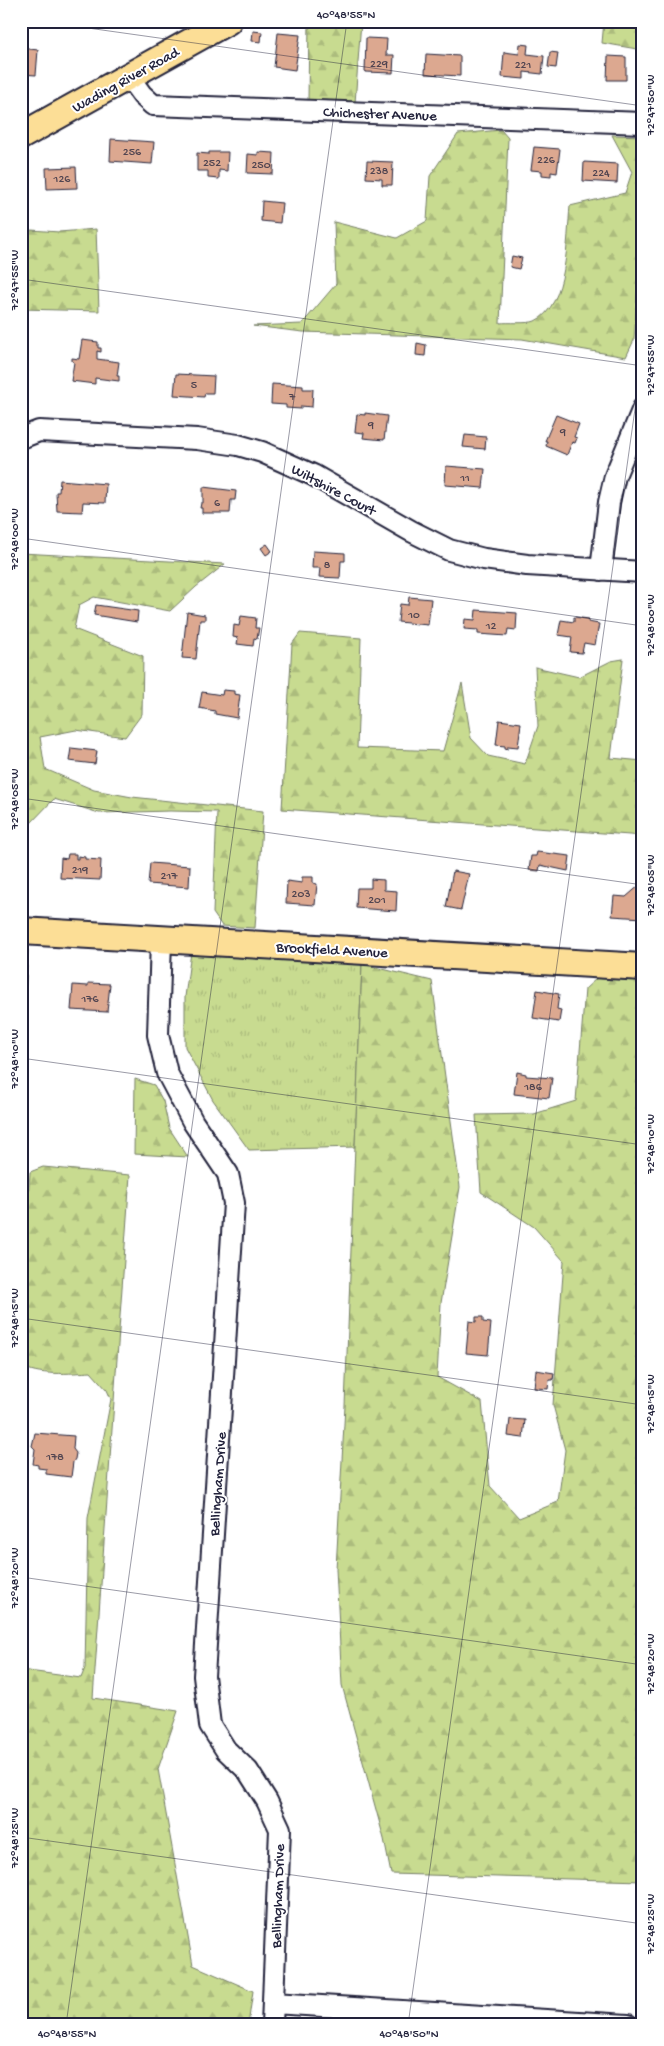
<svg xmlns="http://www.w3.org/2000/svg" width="664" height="2046" viewBox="0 0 664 2046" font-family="'Gochi Hand',sans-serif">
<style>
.grass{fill:url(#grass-tufts);stroke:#757e66}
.forest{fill:url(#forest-firs);stroke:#757e66}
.building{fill:#dca890;stroke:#22223b}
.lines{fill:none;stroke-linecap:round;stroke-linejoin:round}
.minor-casing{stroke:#22223b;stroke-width:24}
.major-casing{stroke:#22223b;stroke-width:30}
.minor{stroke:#fff;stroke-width:20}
.major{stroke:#fcde96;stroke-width:26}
.ticks{fill:none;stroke:#22223b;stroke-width:1;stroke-opacity:0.45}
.labels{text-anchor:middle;stroke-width:4;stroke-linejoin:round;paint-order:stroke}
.number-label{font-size:12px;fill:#504450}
.street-label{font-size:15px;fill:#22223b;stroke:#fff}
.neatline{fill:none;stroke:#22223b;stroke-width:2}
.ticks-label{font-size:12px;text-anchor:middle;fill:#22223b}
</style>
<defs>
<pattern id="grass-tufts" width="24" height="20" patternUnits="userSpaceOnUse" patternTransform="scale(1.25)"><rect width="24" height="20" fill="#c8db90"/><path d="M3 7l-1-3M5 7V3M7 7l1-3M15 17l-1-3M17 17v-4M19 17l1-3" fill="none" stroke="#acbc7d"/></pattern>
<pattern id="forest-firs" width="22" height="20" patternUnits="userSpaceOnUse" patternTransform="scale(1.25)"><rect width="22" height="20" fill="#c8db90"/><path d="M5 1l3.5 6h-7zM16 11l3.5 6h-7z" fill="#acbc7d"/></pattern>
</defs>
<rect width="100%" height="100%" fill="#fff"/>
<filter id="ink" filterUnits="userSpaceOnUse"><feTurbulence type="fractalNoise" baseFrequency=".02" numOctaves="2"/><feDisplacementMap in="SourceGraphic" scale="10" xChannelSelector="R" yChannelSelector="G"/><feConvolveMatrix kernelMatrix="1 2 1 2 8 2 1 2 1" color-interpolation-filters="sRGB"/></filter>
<g filter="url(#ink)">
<!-- grass -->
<path class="grass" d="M191,952L362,964L355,1147L249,1150L213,1100L185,1047V997Z"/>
<!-- forest -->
<path class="forest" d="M309,21H361L355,103L308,101Z
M604,21H643V50L602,43Z
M501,130L508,138L500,323C508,322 528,324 535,321C568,306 567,238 570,206L625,193L632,172L612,135L643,136V213L634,340L626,357L522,339L303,332L253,326L302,324L336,284L334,222L397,238L427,221L430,176L458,134Z
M96,229L99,311L21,309V251L23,243L31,230L59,232Z
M21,553L225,564L196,587L170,611L94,597L79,605L74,629L143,656L142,714L125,737L76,730L40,737L45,769L94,790L132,797L263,811L255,928L222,926L213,913L217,812L170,811L99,813L54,799L28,826L21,820Z
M300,633L361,638L357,748L443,751L462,683L471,738L488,756L525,764L538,726L535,667L579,677L611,661L623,659L611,758L643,761V836L282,809L292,644Z
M28,950L21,1053V951Z
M362,964L432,981L460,1187L441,1303L437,1377L482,1402L490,1486L519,1518L558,1502L565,1450L553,1405L564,1261L534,1227L481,1192L476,1115L534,1114L576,1101L585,989L597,978L643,981V1536L639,1558L643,1561V1881L391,1874L384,1839L342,1685L336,1569L345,1406Z
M135,1079L154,1085L163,1101L169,1128L188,1157L134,1154Z
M43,1167L130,1175L93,1698L178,1711L158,1769L193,1965L253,1991L248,2025H21V1670L81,1678L85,1668L88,1518L111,1399L107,1390L91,1372C73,1373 35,1377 21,1365V1294L30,1172Z"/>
<!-- building -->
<path class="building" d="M253,31L262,32L261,42L252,41Z
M278,33L300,35L295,70L274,67Z
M366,38L387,39L386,55H394L393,73L365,72Z
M520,44L528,45L527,54L544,56L542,74L524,72V79L502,77L504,52L519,54Z
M21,48L38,50L36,75L21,74Z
M550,52L558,53L556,68L548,67Z
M426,54L460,56V76L425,74Z
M608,56L626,57V80H607Z
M111,139L154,142L152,164L110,161Z
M534,147L560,149L557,173L551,172V176L542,175V171L531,170Z
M209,152H228L227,171L219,170V179L208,178V171H197V153L209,154Z
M258,152L274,153L273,174L247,173L248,154L258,155Z
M367,161L393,162L392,185H382V179L366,178Z
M584,162L618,164L617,183L583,181Z
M76,167L77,188L47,189L46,168Z
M262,201L282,203L280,223L261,221Z
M512,256L522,258L519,269L510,267Z
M82,340L98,342V348H101V352L97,351V359L119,362L117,376H119V381L95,378V384L71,381L74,362L72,361V358L79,359Z
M417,343L426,345L425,356L416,355Z
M176,374L214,376L213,393H205L204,397L174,395Z
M272,384L303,386V389H313L312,407L301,406V409L286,408V405L271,404Z
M365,413L387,416L384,440L363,438L364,433L355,432L357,414L365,415Z
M556,415L579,424L574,437L577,438L575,443L572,442L567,455L546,446L547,441H545Z
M465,435L486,437L485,449L463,447Z
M446,466L485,469L483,488L445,485Z
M60,480L106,484L105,503L83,502L82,512L57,511L56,492H59Z
M203,487L236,491L235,500H231L230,513H202V508H200L201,503H203Z
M267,544L272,551L266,555L261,548Z
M313,551L345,553V561H341L340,578L319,577L320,568H312Z
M409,597L431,599L428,625L398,622L400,604L408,605Z
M96,605L138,611L137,622L94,615Z
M476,610L517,613L516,630L508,629L507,636L478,634V630L464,629L465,619L475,620Z
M187,612L205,615V620H200L196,659L182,658Z
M241,616L256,618L255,628H259L257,639L254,638L253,646L237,644L238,638L233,637L234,625L239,626Z
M574,617L589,619L588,622L599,624L595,645L584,643L582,653L570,652L572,637L558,635L561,620L574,622Z
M223,690L234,691V694L240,695L237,718L215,714V711L199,708L202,692L222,695Z
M499,720L521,723L518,747L508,746V749L505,748V746L496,745Z
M71,748L97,751L95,764L69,761Z
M537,852L570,856L568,871L540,865L539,871L529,870L531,856H536Z
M68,854H76V859H78V856L85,857V859L101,860L100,880L60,878L61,858L67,859Z
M150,863L190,866L189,887L148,884Z
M453,871L469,874L461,910L446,907Z
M302,877H313V883L317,884L315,905L286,903L287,881L302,883Z
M371,879L384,880V890L397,891L396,911L356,908L357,888H371Z
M641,884L643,886V918L612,916L614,896L626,897Z
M88,983L110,984L107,1012L71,1010L73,985L88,986Z
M537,990L559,994L557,1009L561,1010L559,1022L533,1018Z
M517,1072L526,1074V1076L552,1078L549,1098L514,1094Z
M476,1317H483V1322L491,1323L488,1355L466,1353L469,1321L476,1322Z
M536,1370L554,1373L553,1380H549L548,1389L534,1388Z
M510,1419L525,1420L523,1438L508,1436Z
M35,1433L74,1436L73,1449L76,1453L75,1459L73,1462L71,1477L46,1474V1469L38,1468V1465L33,1464L35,1449L32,1446Z
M21,1493L26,1494L23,1514L21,1513Z"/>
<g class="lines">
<defs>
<path id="minor" d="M129,77L142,95L153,105L643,123
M21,438L39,431L197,439L238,445L262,452L313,475L411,531L449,550L484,559L527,565L643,572
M601,570L609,502L615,476L643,408
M161,940L158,1035L167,1073L193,1122L228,1174L234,1203L204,1676L210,1725L226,1750L248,1771L267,1801L280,1829L272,2025
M273,2003L628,2025"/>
<path id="major" d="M21,136L228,21
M21,931L643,967"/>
</defs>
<!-- minor casing -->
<use href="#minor" class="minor-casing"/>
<!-- major casing -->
<use href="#major" class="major-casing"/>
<!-- minor -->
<use href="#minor" class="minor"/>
<!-- major -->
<use href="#major" class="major"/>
</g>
</g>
<!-- ticks -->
<path class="ticks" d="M38,21L643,106M21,279L643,366M21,538L643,626M21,798L643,885M21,1058L643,1145M21,1318L643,1405M21,1577L643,1665M21,1837L643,1924M66,2025L347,21M408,2025L643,352"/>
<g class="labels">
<!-- number labels -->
<g class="number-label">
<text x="379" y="67">229</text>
<text x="523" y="68">221</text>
<text x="132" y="155">256</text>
<text x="546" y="163">226</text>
<text x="212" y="166">252</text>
<text x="261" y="168">250</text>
<text x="379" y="174">238</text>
<text x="601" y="176">224</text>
<text x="62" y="182">126</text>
<text x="194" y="388">5</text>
<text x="292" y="400">7</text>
<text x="371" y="428">9</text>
<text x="563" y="435">9</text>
<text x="465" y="481">11</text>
<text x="217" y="506">6</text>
<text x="327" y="568">8</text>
<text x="414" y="618">10</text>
<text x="491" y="629">12</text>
<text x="80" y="873">219</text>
<text x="169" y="879">217</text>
<text x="301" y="897">203</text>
<text x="377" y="903">201</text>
<text x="90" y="1002">176</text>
<text x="533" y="1090">186</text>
<text x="55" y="1460">178</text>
</g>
<!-- street labels -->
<g class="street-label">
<text transform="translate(125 79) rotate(-29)" y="5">Wading River Road</text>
<text transform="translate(380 113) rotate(2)" y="5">Chichester Avenue</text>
<text transform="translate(334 489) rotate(28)" y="5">Wiltshire Court</text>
<text transform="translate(332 949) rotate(3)" y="5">Brookfield Avenue</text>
<text transform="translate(217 1484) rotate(-86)" y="5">Bellingham Drive</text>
<text transform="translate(277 1896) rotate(-88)" y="5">Bellingham Drive</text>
</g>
</g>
<!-- margin -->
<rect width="664" height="2046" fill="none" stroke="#fff" stroke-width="55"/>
<rect x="28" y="28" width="608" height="1990" class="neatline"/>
<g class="ticks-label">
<text x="346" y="18">40°48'55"N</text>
<text transform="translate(650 105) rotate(-90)" y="4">72°47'50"W</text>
<text transform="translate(14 280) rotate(-90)" y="4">72°47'55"W</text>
<text transform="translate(650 365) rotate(-90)" y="4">72°47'55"W</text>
<text transform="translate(14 539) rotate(-90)" y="4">72°48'00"W</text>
<text transform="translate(650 625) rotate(-90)" y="4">72°48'00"W</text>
<text transform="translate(14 799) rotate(-90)" y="4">72°48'05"W</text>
<text transform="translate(650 885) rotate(-90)" y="4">72°48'05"W</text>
<text transform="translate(14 1059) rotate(-90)" y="4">72°48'10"W</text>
<text transform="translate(650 1144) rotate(-90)" y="4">72°48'10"W</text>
<text transform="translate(14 1318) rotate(-90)" y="4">72°48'15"W</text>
<text transform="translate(650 1404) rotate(-90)" y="4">72°48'15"W</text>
<text transform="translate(14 1578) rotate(-90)" y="4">72°48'20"W</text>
<text transform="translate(650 1664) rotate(-90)" y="4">72°48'20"W</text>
<text transform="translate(14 1838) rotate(-90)" y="4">72°48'25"W</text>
<text transform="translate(650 1924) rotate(-90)" y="4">72°48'25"W</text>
<text x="67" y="2037">40°48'55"N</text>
<text x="409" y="2037">40°48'50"N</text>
</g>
</svg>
